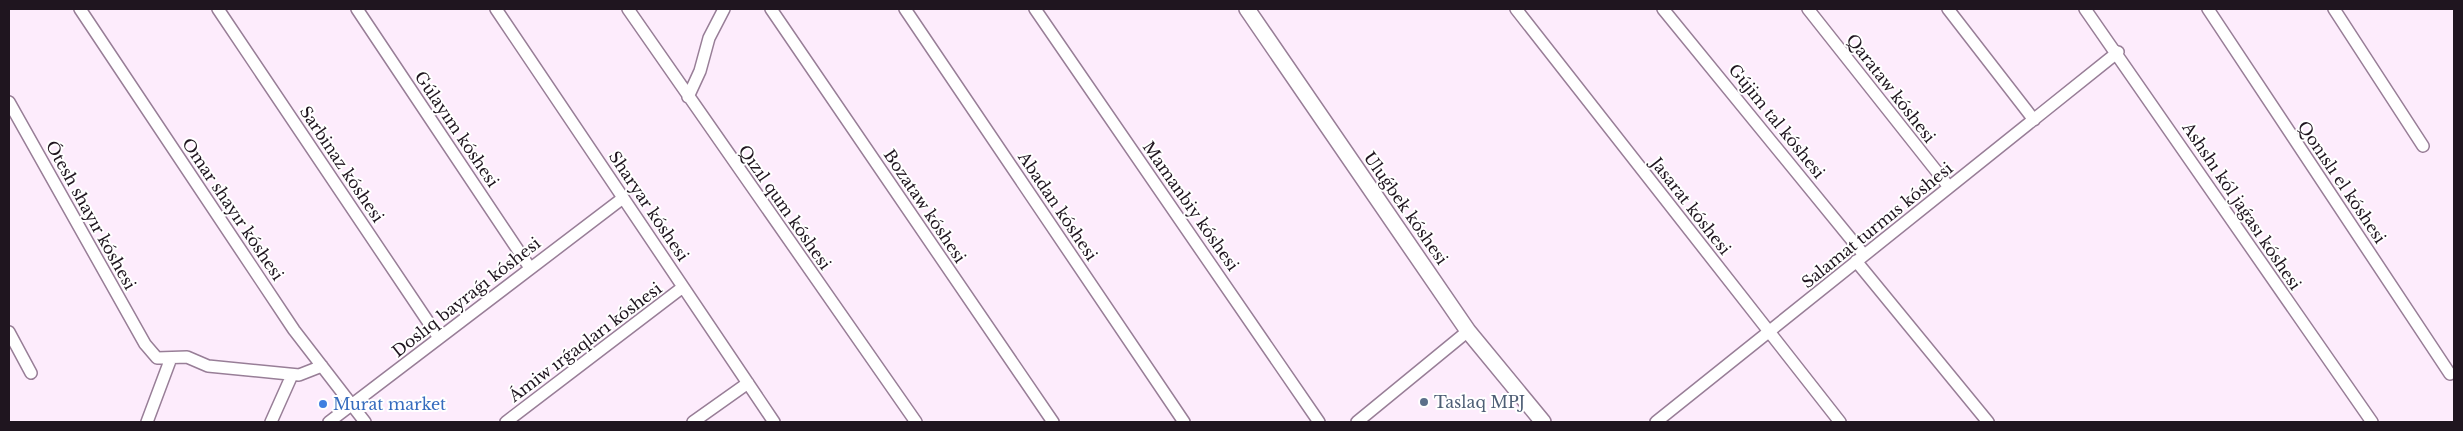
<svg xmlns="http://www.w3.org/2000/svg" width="2463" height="431" viewBox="0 0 2463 431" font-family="'Libre Baskerville',serif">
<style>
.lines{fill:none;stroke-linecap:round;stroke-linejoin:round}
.street-casing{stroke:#987e97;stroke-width:14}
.secondary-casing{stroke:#987e97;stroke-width:18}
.street{stroke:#fff;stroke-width:11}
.secondary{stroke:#fff;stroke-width:15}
.service-dot{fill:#5c6f8a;stroke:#fff;stroke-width:2}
.shop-dot{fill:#3f7fe0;stroke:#fff;stroke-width:2}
.labels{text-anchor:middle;stroke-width:4;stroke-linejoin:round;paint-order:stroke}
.street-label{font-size:16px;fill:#1f151f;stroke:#fff}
.service-label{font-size:16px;fill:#4e5e75;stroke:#fff;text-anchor:start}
.shop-label{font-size:16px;fill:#366cbe;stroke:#fff;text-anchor:start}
</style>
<rect width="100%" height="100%" fill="#fdecfc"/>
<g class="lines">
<defs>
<path id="street" d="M80,9L294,330L365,422
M218,9L439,338
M357,9L530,268
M496,9L774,422
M628,9L916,422
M771,9L1053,422
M905,9L1184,422
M1035,9L1319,422
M1516,9L1840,422
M1663,9L1864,255
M1808,9L1949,187
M1948,9L2034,120
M2085,9L2372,422
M2208,9L2450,374
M2334,9L2423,146
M688,97L700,71L709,38L724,9
M9,102L145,344L157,358L187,357L208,366L299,375L322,366
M1856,261L1988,422
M9,332L31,373
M147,422L171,358
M271,422L292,375
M329,422L623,198
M506,422L683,287
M693,422L748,383
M1357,422L1468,331
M1656,422L2118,52"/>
<path id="secondary" d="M1247,9L1468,331L1543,422"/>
</defs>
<!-- street casing -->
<use href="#street" class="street-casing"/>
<!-- secondary casing -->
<use href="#secondary" class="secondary-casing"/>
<!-- street -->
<use href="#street" class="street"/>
<!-- secondary -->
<use href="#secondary" class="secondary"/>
</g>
<!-- markers -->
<circle class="service-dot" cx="1424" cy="402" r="5"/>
<circle class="shop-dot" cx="323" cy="404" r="5"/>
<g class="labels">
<!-- street labels -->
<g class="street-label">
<text transform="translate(1891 88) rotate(52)" y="6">Qarataw kóshesi</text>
<text transform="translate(1777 121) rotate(51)" y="6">Gújim tal kóshesi</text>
<text transform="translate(457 129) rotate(56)" y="6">Gúlayım kóshesi</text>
<text transform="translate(342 164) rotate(56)" y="6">Sarbinaz kóshesi</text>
<text transform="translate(2342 182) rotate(56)" y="6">Qonıslı el kóshesi</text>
<text transform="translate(649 206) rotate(56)" y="6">Sharyar kóshesi</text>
<text transform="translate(925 206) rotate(56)" y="6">Bozataw kóshesi</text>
<text transform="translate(1058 206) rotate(56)" y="6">Abadan kóshesi</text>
<text transform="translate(1191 206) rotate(55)" y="6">Mamanbiy kóshesi</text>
<text transform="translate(1691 206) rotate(52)" y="6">Jasarat kóshesi</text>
<text transform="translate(2242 206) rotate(56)" y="6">Ashshı kól jaǵası kóshesi</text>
<text transform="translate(785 207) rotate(55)" y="6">Qızıl qum kóshesi</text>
<text transform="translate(1406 208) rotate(55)" y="6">Uluǵbek kóshesi</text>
<text transform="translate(233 209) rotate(56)" y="6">Omar shayır kóshesi</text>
<text transform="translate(91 215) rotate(61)" y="6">Ótesh shayır kóshesi</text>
<text transform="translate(1877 225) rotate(-39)" y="6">Salamat turmıs kóshesi</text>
<text transform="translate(466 297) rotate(-38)" y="6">Doslıq bayraǵı kóshesi</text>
<text transform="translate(585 342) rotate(-37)" y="6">Ámiw ırǵaqları kóshesi</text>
</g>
<!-- service labels -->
<g class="service-label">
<text x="1434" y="408">Taslaq MPJ</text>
</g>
<!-- shop labels -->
<g class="shop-label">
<text x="333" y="410">Murat market</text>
</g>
</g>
<!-- border -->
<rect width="2463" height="431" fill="none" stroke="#1f151f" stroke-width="20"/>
</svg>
